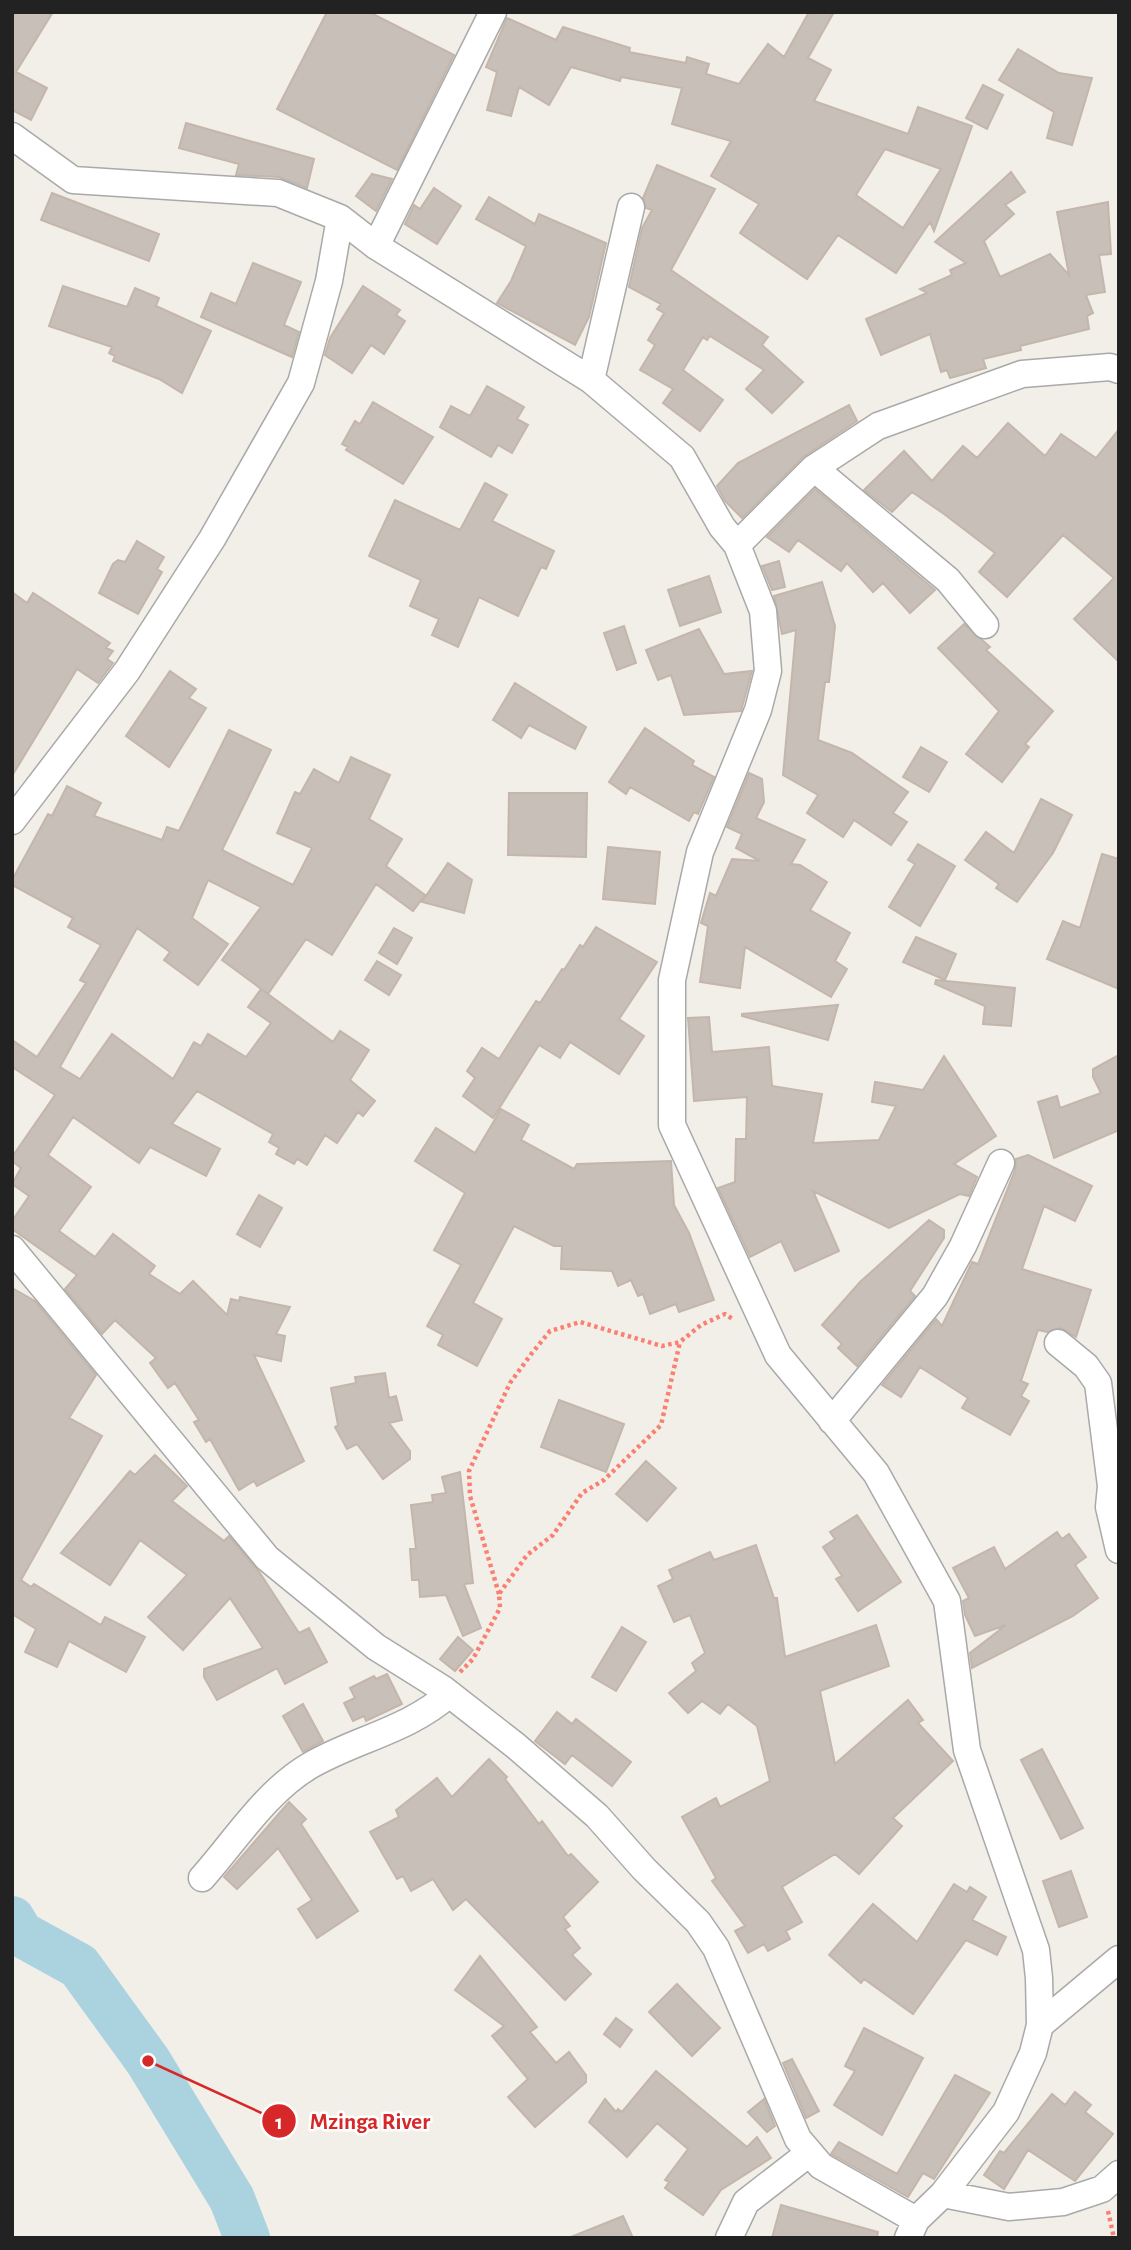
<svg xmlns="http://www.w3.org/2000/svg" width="1131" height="2250" viewBox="0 0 1131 2250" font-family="'Alegreya Sans',sans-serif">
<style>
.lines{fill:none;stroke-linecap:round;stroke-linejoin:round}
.river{stroke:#aad3df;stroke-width:46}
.building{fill:#c7bfb8;stroke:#c4b6ab;stroke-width:2;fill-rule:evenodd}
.minor-casing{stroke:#a9a9a9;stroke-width:29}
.path{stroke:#fa8072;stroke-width:4.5;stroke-dasharray:3.5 3.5;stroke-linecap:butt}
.minor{stroke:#fff;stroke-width:26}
.leader{fill:none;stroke:#d62828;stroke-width:2.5}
.callout-dot{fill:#d62828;stroke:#fff;stroke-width:2.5}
.mark-label{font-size:21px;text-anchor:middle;font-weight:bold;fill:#fff}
.callout-label{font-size:23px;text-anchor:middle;font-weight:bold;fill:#d62828;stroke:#fff;stroke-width:5;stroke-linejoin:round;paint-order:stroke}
</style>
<rect width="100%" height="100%" fill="#f2efe9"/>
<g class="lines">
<!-- river -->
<path class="river" d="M12,1919L21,1934L79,1966L148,2061L232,2199L247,2238"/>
</g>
<!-- building -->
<path class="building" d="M12,12H53L16,72L47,88L31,120L12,110Z
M327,12H369L454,55L397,170L277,109Z
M809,12H834L808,58L831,70L814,101L908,134L918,107L972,126L934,231L930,222L896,273L838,235L807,279L740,233L759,204L711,176L731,141L672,124L682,88L621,77L620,81L571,67L549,105L519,87L511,116L487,110L497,72L486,67L507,18L556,40L563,27L630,48L629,52L686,63L687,57L709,64L706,74L739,84L768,44L784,57ZM885,149L941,169L903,228L856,195Z
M1018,49L1059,73L1092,78L1072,145L1047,138L1054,112L999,80Z
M983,85L1003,95L987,129L966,118Z
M186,123L314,159L307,188L279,177L236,175L239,164L179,148Z
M657,165L715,189L671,270L768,337L762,345L803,382L772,413L746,389L764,370L710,336L707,340L703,337L683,370L723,400L700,431L663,403L673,389L640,370L655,345L648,340L664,313L657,309L661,304L629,287L642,228L652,210L646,208L643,198Z
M1011,172L1025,192L1005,205L1014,214L984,241L1000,277L1050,254L1069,275L1057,212L1108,202L1111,254L1099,255L1105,292L1086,295L1093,313L1087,316L1089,329L1020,346L1021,350L983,359L986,368L950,378L947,370L941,372L930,334L881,355L866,319L927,293L920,289L952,275L950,270L966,263L935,242Z
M372,174L392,179L376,211L356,196Z
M434,188L461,206L437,244L405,224L414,205L420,209Z
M52,193L159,234L149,261L41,220Z
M489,197L535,224L539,214L606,243L589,317L575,345L497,303L511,281L526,246L476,219Z
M253,263L301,282L284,325L299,332L292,357L201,317L211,293L236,304Z
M63,286L127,307L135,288L159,298L156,306L211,331L182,393L159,379L113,361L115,356L109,353L112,347L49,326Z
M363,286L400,310L396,315L405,321L384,354L371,345L352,373L325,355L330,338Z
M487,386L524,407L517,419L528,425L512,453L498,445L491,457L440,427L451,406L470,416Z
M373,402L433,437L403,484L346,450L348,447L342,444L355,421L360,424Z
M849,405L857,421L803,457L742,518L725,501L717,486L738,463Z
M1008,423L1045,456L1061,434L1096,458L1119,429V662L1074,619L1114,578L1063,535L1007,597L979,572L995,553L944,514L912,492L892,512L864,490L904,451L932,481L963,446L977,458Z
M485,483L507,495L492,521L554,551L546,569L541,567L518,616L479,597L458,647L432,635L439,619L410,606L421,580L369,556L395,500L460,530Z
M815,489L935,590L910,613L883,583L873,592L847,563L841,571L798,540L789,552L767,537Z
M137,541L164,557L157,569L162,572L138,614L99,593L113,564L118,560L125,562Z
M779,561L785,587L772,590L762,566Z
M709,576L721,612L680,626L668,590Z
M822,582L835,626L829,682H825L818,740L852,753L908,792L893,813L907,822L891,845L854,820L843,837L807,813L818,795L783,775L796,630L782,634L774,596Z
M12,592L27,603L33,593L110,643L106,648L113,651L107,659L113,663L98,683L77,669L12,776Z
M964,624L990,647L986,650L1053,711L1025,744L1029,747L1002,782L966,754L999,711L938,648Z
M624,626L636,663L617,670L604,633Z
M699,629L724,674L752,671L741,711L684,715L671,675L658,680L646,650Z
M170,671L196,689L189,698L206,708L169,767L126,736Z
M515,683L586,727L575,749L529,725L521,738L493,720Z
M645,728L694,761L692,765L714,777L698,814L694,812L689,821L630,787L626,794L609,782Z
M229,730L271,750L222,850L293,885L312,848L277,833L295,792L300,794L314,769L339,783L351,757L390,775L369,819L402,839L386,866L425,895L413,911L376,884L332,955L306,939L268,994L222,960L261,907L208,880L192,918L228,944L198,985L164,960L170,952L137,928L60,1067L80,1079L112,1034L173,1079L194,1042L201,1046L208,1034L246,1057L271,1023L248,1007L261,989L333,1042L340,1031L369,1050L350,1080L375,1101L363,1116L358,1112L337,1143L325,1135L307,1165L297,1159L294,1164L276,1154L279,1148L269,1142L273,1134L197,1091L172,1124L220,1149L206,1176L150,1147L139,1163L73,1117L48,1155L91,1187L59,1231L95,1257L113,1234L155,1266L149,1274L180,1294L193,1281L227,1315L231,1299L239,1301L240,1297L290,1307L276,1334L285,1336L281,1361L254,1355L304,1461L257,1486L254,1481L239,1490L210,1439L206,1442L194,1422L199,1420L175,1383L168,1388L150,1363L156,1358L115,1320L102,1334L65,1289L77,1275L12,1229V1221L29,1196L12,1184L21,1168L12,1161V1157L55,1095L12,1067V1040L37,1057L86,983L80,980L101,945L68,927L73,918L12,885V880L48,814L52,816L67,786L101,803L94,816L162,840L167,827L179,831Z
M921,747L947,762L929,792L903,777Z
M749,773L762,779L764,802L756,818L805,840L791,864L800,865L827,882L810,910L850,933L835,961L847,969L831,997L745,947L740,988L700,982L708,926L701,923L710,893L716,896L732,859L760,861L736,848L742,834L727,827Z
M509,793H587L586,857L508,855Z
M1041,799L1072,815L1053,853L1017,902L996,888L999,884L965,860L986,832L1014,853Z
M918,844L955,866L920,926L889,907L915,864L908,860Z
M608,847L660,852L655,904L603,899Z
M1102,854L1119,859V989L1047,959L1063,921L1080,928Z
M448,863L472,880L464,913L422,902Z
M596,927L657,962L619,1019L644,1036L619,1074L570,1042L560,1058L539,1045L493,1118L463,1096L475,1078L467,1071L482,1048L499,1059L536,1001L540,1003L562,969L564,970L580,945L583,947Z
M394,928L412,938L397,964L379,953Z
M916,937L956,954L945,980L903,962Z
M377,961L401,975L389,995L365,980Z
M936,980L1015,988L1011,1026L983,1024L985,1006L935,984Z
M838,1005L828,1040L742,1016V1014Z
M709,1017L712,1052L769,1047L772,1086L822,1094L813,1143L879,1140L896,1106L872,1102L875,1082L923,1090L944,1056L996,1136L954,1164L977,1177L969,1196L960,1194L889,1228L813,1191L839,1251L795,1271L781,1241L750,1257L718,1188L735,1182L736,1139H746L747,1097L694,1101L688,1018Z
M1119,1055V1130L1054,1158L1038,1102L1057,1096L1060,1108L1101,1093L1093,1077V1069Z
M501,1109L529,1125L521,1140L574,1169L577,1164L671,1161L674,1205L689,1233L714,1300L679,1312L676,1304L650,1314L643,1294L638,1296L631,1280L618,1286L612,1271L561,1269L562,1246H554L514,1226L473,1303L502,1319L477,1366L438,1345L443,1335L427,1326L461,1265L434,1250L465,1193L415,1161L436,1128L475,1153Z
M1028,1155L1092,1186L1075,1221L1044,1206L1022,1269L1091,1290L1076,1337L1061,1328L1047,1332L1038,1330L1021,1381L1028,1384L1021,1396L1029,1401L1010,1435L962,1408L968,1398L920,1367L901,1397L882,1385L936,1319L942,1326L972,1262L978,1264L1015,1170L1016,1159Z
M259,1195L282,1208L260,1247L237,1234Z
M929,1220L944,1230V1238L910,1291L915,1296L857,1366L838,1348L842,1344L822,1325L860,1282Z
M12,1288L35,1301L96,1375L69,1418L102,1436L21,1580L31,1587L34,1584L101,1625L105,1617L145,1637L126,1672L69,1641L57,1667L25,1652L36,1629L12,1614Z
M385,1373L389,1398L396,1396L402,1420L389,1423L410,1451V1459L383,1479L357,1444L347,1449L335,1427L338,1425L331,1388L356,1383L355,1377Z
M559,1400L624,1424L606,1472L541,1447Z
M155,1455L187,1486L172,1501L224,1541L229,1536L260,1573L299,1633L309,1628L327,1662L285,1684L277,1668L217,1700L204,1677V1669L263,1648L230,1598L183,1650L148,1617L187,1575L140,1540L110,1585L61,1553L130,1471L135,1475Z
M646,1461L676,1488L647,1521L616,1494Z
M460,1472L473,1583L464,1584L481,1628L463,1636L446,1595L420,1597L419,1580H412L410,1549H416L411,1505L433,1502L432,1495L446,1493L442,1477Z
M857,1515L901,1582L858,1611L836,1579L842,1576L823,1547L835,1539L830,1532Z
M1057,1532L1062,1539L1069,1534L1086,1557L1075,1565L1098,1598L1073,1616L972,1668L970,1653L1006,1625L975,1636L965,1615L963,1601L969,1598L953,1568L994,1547L1005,1569Z
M756,1545L774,1598H777L785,1657L876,1625L889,1666L820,1691L835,1764L908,1700L923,1720L918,1723L953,1761L893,1818L902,1826L859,1874L835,1854L782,1887L802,1922L786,1931L790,1939L768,1951L764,1944L748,1953L735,1931L745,1926L712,1881L716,1878L682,1817L716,1798L720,1807L770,1781L757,1726L728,1704L720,1714L702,1701L688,1713L669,1693L696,1671L692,1663L705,1653L690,1615L674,1622L658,1586L673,1579L669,1570L710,1552L714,1560Z
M622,1627L646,1642L616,1691L592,1677Z
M458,1637L473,1650L455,1671L440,1659Z
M387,1674L402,1704L366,1721L364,1716L353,1721L344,1703L355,1698L350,1688L374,1676L376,1679Z
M303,1704L323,1741L303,1752L283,1716Z
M557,1712L572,1724L576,1719L631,1762L612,1786L572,1755L565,1764L535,1741Z
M1042,1749L1083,1828L1061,1839L1021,1760Z
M489,1759L507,1777L505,1779L539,1824L542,1821L568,1856L571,1854L598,1882L563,1917L570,1926L565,1929L580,1948L572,1955L591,1974L565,2000L466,1899L453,1910L433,1879L411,1891L403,1876L397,1879L370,1832L399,1817L396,1810L437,1778L452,1797Z
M289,1802L306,1819L301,1824L358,1911L317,1938L298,1909L312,1900L278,1848L237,1889L224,1877Z
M1071,1871L1087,1917L1059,1927L1043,1881Z
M954,1884L967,1892L970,1887L986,1897L972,1920L1006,1937L997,1955L966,1940L913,2014L864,1979L861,1983L829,1955L873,1904L917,1942Z
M480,1956L537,2027L530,2032L556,2063L569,2052L586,2075V2082L535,2127L508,2097L528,2079L492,2036L504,2026L455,1990Z
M677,1984L720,2028L692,2056L649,2012Z
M616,2018L632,2030L620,2047L604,2034Z
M864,2028L923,2058L882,2135L834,2105L855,2071L845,2066Z
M792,2059L819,2111L806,2118L783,2063Z
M656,2071L747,2147L757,2137L771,2158L721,2190L703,2215L665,2188L669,2182L665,2180L688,2149L657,2123L627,2157L589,2122L605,2099L616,2112L618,2109L622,2112Z
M955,2075L990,2093L934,2179L923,2173L908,2197L831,2154L839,2142L897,2174Z
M1075,2092L1091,2105L1085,2112L1113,2134L1075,2181L1028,2150L1004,2189L984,2175L1000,2151L1004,2153L1052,2094L1065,2105Z
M764,2099L775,2126L767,2132L748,2112Z
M781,2205L878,2232L877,2238H772Z
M623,2216L633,2238H571V2237Z"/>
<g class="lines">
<defs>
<path id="minor" d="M12,136L73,180L278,193L340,218
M376,246L493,12
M591,380L631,207
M814,468L948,580L985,625
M737,545L814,468L878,426L1022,374L1110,367L1119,370
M12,821L127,671L212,539L301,383L329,281L340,218L376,246L591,380L682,457L722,527L737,545L763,611L768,671L758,710L700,852L672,980V1125L778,1355L876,1473L947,1601L967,1750L1036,1950L1039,1978L1040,2025L1033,2053L1006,2112L943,2194L916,2220L908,2238
M12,1249L267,1558L376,1647L443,1689L516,1746L597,1816L644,1869L698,1922L716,1948L798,2139L821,2166L916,2220
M1058,1343L1086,1366L1098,1383L1111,1486L1109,1507L1119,1550
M832,1421L935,1296L963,1246L1001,1163
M202,1878C235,1841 267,1790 311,1765C356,1739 409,1730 449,1694
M1040,2025L1119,1959
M943,2194L1009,2207L1063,2202L1102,2189L1119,2174
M729,2238L746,2202L808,2154"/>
</defs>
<!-- minor casing -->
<use href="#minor" class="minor-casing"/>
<!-- path -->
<path class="path" d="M499,1594L470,1496L469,1471L510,1383L532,1353L550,1331L580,1322L662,1346L680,1342L701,1325L725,1314L734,1320
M460,1672L473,1659L500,1608L499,1594L527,1555L553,1535L582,1493L604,1480L661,1425L680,1342
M1108,2211L1114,2238"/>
<!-- minor -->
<use href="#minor" class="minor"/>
</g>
<!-- callouts -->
<path class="leader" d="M148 2061L279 2121"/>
<g class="callout-dot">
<circle cx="148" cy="2061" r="7"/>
<circle cx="279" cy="2121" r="18"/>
</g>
<g class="mark-label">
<text x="279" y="2129">1</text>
</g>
<g class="callout-label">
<text x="370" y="2129">Mzinga River</text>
</g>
<!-- border -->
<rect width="1131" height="2250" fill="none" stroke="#222222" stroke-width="28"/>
</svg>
